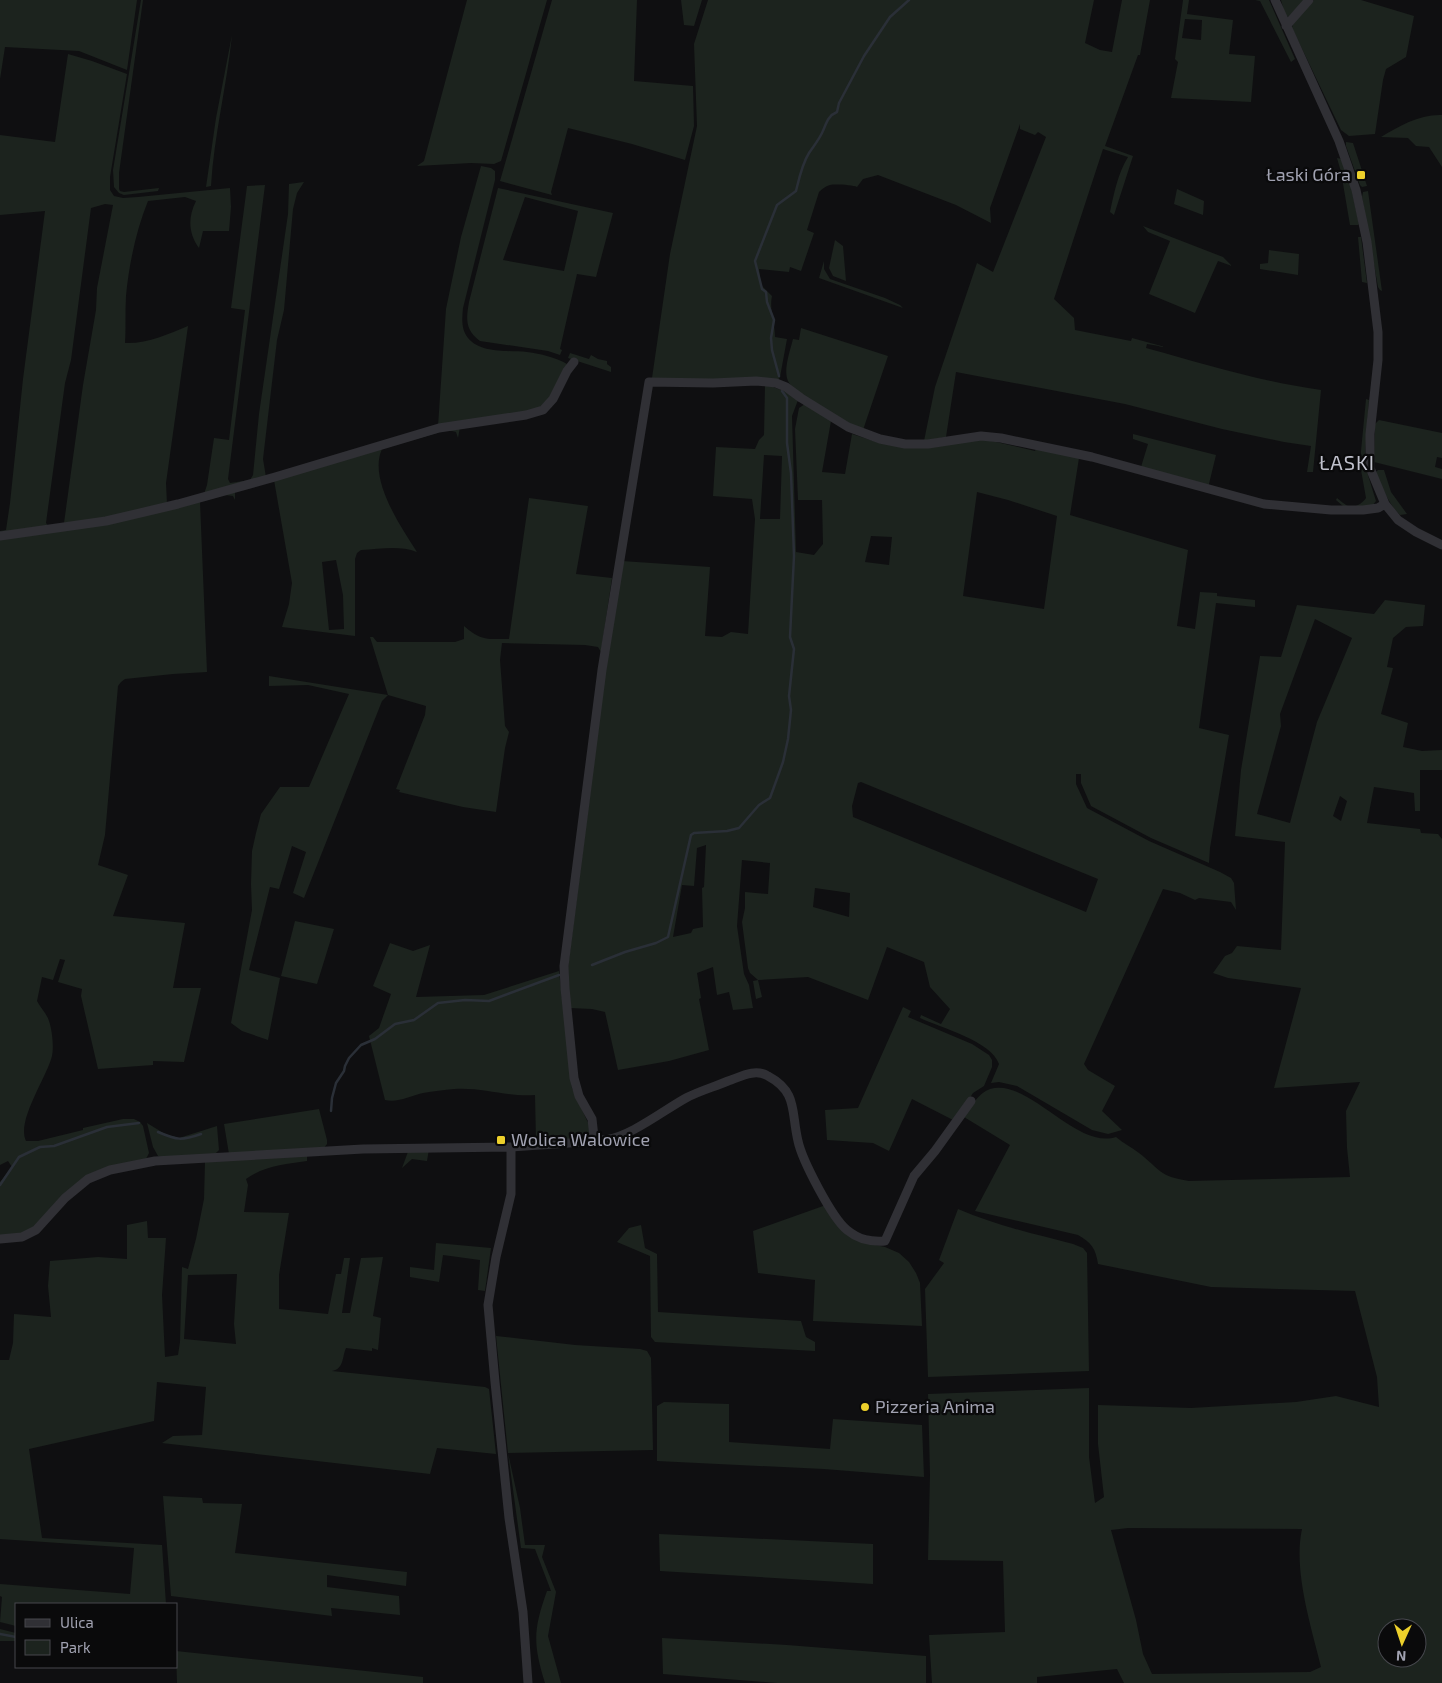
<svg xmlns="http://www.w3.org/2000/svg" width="1442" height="1683" viewBox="0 0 1442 1683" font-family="'Exo 2',sans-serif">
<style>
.green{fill:#1c231e;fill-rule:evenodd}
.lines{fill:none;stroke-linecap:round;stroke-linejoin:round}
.stream{stroke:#2a2f37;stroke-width:2.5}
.minor{stroke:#303035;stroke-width:9}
.poi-dot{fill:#edd02b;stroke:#0a0a0b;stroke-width:2}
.labels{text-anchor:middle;stroke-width:4.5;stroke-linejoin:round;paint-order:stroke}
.poi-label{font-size:18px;fill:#a1a2b1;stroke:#0a0a0b;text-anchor:start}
.quarter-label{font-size:20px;letter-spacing:1px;fill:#c1c2cd;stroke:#0a0a0b}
</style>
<rect width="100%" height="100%" fill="#0f0f11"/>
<!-- green -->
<path class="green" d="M0,0H137L127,70L79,51L5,47L0,79Z
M141,0H143L119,173V189L120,191L124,192L159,188L158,191L124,195L119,193L114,187L113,170Z
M467,0H547L501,161L494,164L471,163L417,166L424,161Z
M552,0H637L634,81L693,86L694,126L685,160L632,144L568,128L551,192L552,195L500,181Z
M681,0H702L694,26L684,25Z
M708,0H1094L1085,43L1100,50L1112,52L1122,0H1150L1140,55H1138L1105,146L1133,156L1114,215L1110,212C1114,193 1118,173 1128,157L1103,149L1054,299L1074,318L1075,330L1131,341L1132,338L1165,347L1147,344L1146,348C1204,364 1262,382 1321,390L1313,472H1307L1311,446L1284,442L1222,429L1125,404L956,372L946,437L924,441L935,387L977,263L993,272L1046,137L1038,132L1035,135L1020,129V124L990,208L991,223L956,205L878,175L863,179L857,187C853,185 835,184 830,185C826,186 822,189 819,192L807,230L814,233L801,271L790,267L789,272L759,269L761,285L772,296C769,309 775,323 775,337L787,339L780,377L778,380L719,381L652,378L670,254L697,126L694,44Z
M1183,0H1189L1187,14L1233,20L1229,54L1255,56L1251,102L1171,98L1178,62L1175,59ZM1185,19L1202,20L1201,40L1182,38Z
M1255,0H1269L1295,59L1291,62L1260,1Z
M1281,0H1305L1288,17L1285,15Z
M1314,0H1361L1414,16L1406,57L1386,69L1383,80L1375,134L1349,136L1341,130L1292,28L1293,22Z
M232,35C227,85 214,135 211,186L206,187L216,118Z
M68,54L92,61L127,74L110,177V190L114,196L123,198L138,197L230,188L231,207L229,231H203L199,248C188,233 188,217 196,201L185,197L148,201C136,231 129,264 126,296C125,312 126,328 125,343C147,344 168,334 188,326L166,483L167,504L111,518L64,523L83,385L96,310L97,288L113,205L105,204L91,208L71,360L65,383L46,523L49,527L0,534V531L6,530L10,503L23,379L45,211L0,215V135L55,142Z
M1442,115V167L1429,147L1416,146L1408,138L1381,137C1399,126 1420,114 1442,115Z
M1346,142L1353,143L1367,186L1362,187L1360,185L1346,146Z
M1337,158L1342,159L1350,182L1359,224L1358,225H1350L1341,172Z
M481,166L491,168L495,171V180L463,308C462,319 461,329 468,338C481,354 509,350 527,352C541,354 555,357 567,364L552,395L537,410L438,426L446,309L461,237Z
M304,182L297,193L293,209L284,310L277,340L263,459L266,477L204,494L207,485L214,438L229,440L245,310L231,308L247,186L265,185L228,479L230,483L250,480L253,475L259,414L288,214L289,184Z
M498,188L613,213L596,277L577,274L560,349L562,350L560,355L548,351L480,341C465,330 466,319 469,302ZM525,197L578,211L564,271L503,260Z
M1177,189L1204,201L1203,215L1174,204Z
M1368,191L1382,291L1380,290L1378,287L1362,197L1363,192Z
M1143,226L1223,257L1232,266L1218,261L1195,313L1149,294L1170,241L1148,232Z
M1358,237H1361L1367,283L1362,282Z
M835,240L843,246L846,281L833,276L829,268Z
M1269,250L1299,254L1298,275L1260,269V264L1268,263Z
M824,261V269L830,279L885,298L900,305L903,308L819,278Z
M801,328L888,356L863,430C847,423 795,396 788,381C783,370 790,351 793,339L799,340Z
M570,353L589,359L591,355L598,359L607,361V364L611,367V372L568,358Z
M765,384L784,391L798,400L792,416L796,552L814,555L823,544L822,500H798L795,429L799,408L805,404L831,421L822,472L845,474L852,434L883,444L983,439L1035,451L1036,449L1079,458L1070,515L1188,550L1177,626L1195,629L1200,592L1217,593V596L1255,600V607L1216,603L1199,728L1229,735L1210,848L1209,863L1151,838L1091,806L1081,783V774H1076V784L1087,808L1149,841L1220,872L1231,878L1234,883L1236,910L1231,902L1199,898L1195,900L1180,893L1163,889L1084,1064L1088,1070L1115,1086L1102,1111L1122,1130L1108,1134L1092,1130L1017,1086L999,1082L991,1083L999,1064C991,1041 942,1028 920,1018L921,1015L941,1024L950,1009L930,987L924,962L887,947L868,1000L808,977L758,980L762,997L756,999L753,981L758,980L750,973L748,968L742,922L745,908V892L768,894L770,863L742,860L737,926L744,974L749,985L753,1008L733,1010L729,992L717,995L713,967L697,973L701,998L699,999L709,1050L669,1061L618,1070L605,1012L592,1009L570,1008L568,967L610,636L622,561L710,567L705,636L722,637L731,632L748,634L755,519L752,499L713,496L716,447L755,449L759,440L764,435ZM764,455L782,456L780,519H760ZM977,492L1008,500L1057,516L1044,609L963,596ZM871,536L892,537L889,565L865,562ZM861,782L1098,879L1086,912L853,817L852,806L858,783ZM706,845L704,887L702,888L703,927L693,929L691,933L673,937L682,885L694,886L697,848ZM815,888L850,893L849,917L813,907Z
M1366,399L1369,400L1365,454L1367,472L1376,501L1372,506L1344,507L1336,500L1337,498C1340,500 1345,505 1348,506C1354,509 1363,503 1366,498L1361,470V451Z
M1379,420L1442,433V458L1437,457L1435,467L1442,469V479L1374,462L1375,424Z
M460,427L458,438L456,432L452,431H444L382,449C368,479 401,527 417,552C399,545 380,549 361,550L357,553L355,559V636L282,627L289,604L292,583L274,480L447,429ZM336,560L343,595L344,629L329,630L322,562Z
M1133,434L1216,455L1208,488L1141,467L1148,444L1133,439Z
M1378,470H1384L1391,492L1407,514L1400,515C1388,503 1382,488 1376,472Z
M235,492V500L233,496L225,495L200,502L207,672L173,674L125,679L121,682L118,686L105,835L98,865L128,875L113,916L185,923L173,988H201L184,1062L153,1061V1065L98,1069L81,996L82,989L58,982L65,960L60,959L53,980L42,977L37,1001C40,1007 47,1014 49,1021C52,1030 54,1046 52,1056C47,1077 16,1121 26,1141H38L83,1130V1128L123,1119H134L140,1122L143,1126L149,1153L146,1159L95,1173L38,1226L27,1233L0,1236V1182L12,1167L8,1161L0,1165V540Z
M529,498L588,506L576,574L612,578L601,652L598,647L585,645L502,643L500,660L505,726L509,732L505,748L496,812L463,807L399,792L400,790L396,789L425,715L426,706L388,695L382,701L304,898L293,893L306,852L292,846L279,889L270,887L249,970L280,978L268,1040L242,1031L231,1023L252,910L251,884L252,851L256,833L261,814L280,787H309L349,694L308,685L269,686V676L388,695L370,637H373L377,642H455L464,639V626C481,641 487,639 509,639Z
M1385,600L1425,605L1423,626L1406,627L1393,638L1387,667L1393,668L1381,714L1408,723L1403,747L1422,751L1442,750V770H1420V811H1415L1414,793L1374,787L1367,823L1420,829L1421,833L1438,834L1442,839V1683H1124L1117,1669L1037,1677V1683H932L929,1635L1005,1632L1003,1561L928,1560L930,1475L928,1394L1089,1388V1457L1095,1503L1104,1497L1098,1444V1405L1191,1408L1296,1402L1336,1396L1379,1407L1377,1377L1355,1291L1211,1287L1098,1264C1096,1249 1091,1242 1078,1235L975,1211L1010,1145L964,1117C971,1107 978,1093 990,1089C1028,1077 1076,1150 1116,1137C1123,1143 1131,1147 1139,1153C1161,1170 1158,1176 1189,1181L1350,1177L1347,1148L1346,1111L1360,1082L1274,1088L1301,988L1228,978L1213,973L1225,956L1232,953L1237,946L1281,950L1285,842L1235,836L1241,770L1260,656L1281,657L1297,605L1374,614ZM1315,619L1352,638L1317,722L1290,823L1257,814L1281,726L1280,714ZM1340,796L1347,801L1341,821L1333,816ZM1128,1528L1302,1529C1293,1570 1311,1626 1321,1667L1310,1672L1152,1674L1143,1654L1136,1620L1111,1530ZM1387,1628H1417V1658H1387Z
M295,921L334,929L317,984L281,976Z
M390,943L413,951L430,945L416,997L484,995L559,971L572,1088L590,1127C590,1130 590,1132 588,1134C581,1143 547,1140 536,1141L535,1095C506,1097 483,1087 454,1089C444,1090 433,1091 423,1093C410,1096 398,1103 385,1100L369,1036L379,1028L391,994L373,986Z
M903,1007L911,1011L908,1017L972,1044L989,1055L992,1060V1067L984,1086L973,1093L955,1121L912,1099L889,1151L873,1143L827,1140L825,1110L858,1108Z
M319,1109L327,1140V1144L323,1149L229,1154L224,1124Z
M147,1123L165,1134L179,1138L217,1126L219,1150L215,1154L164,1158L158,1156L153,1147Z
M409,1149H429L427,1161L412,1159L402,1168Z
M307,1155V1161C285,1164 264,1166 246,1179L248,1185L244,1212L289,1213L279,1275V1309L328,1314L336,1274H341L344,1258H350L342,1313H350L361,1258L383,1257L373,1316L381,1318L378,1350L372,1348V1351L346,1348C342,1357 344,1369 332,1371L485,1387L489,1389L496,1454L437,1448L430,1474L162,1443L173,1436L202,1435L206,1387L157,1382L154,1421L29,1449L42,1538L162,1545L166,1604H16V1626L0,1622L2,1597L0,1596V1584L130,1594L134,1548L0,1539V1360H9L13,1343L14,1314L51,1317L48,1286L50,1261L98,1257L127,1259V1225L147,1221L148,1238H166L162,1295L165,1357L178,1355L180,1342L182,1267L188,1269L196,1239L204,1199L205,1162ZM237,1274L234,1324L236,1344L184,1339L188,1275Z
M826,1205L841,1229L871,1244L885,1247L899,1253L909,1262L916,1273L920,1283L922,1326L813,1321L815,1280L758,1273L753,1231Z
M958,1209C995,1225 1034,1234 1073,1244L1083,1248L1087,1253L1089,1371L928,1377L925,1289L944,1263L939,1260Z
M641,1225L645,1248L657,1254L658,1312L801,1321L806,1337L815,1342V1351L655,1342L651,1337L650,1256L617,1242L629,1228Z
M436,1243L491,1248L485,1291L478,1290L480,1260L443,1255L439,1282L410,1277V1267L434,1270Z
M496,1336L575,1345L640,1349L647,1351L651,1358L653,1450L508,1453L520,1508L525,1545H545L542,1557L556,1592L548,1636L561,1683H545C533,1644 533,1630 547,1591H551L535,1549L521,1548L508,1453Z
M664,1402L729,1404V1442L830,1449L833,1419L922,1425L924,1477L824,1469L657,1461V1406Z
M163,1496L202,1498L203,1503L242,1504L235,1553L407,1572L406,1586L327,1575V1587L399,1596L400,1615L331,1608L332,1616L171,1596Z
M659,1534L873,1544V1584L660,1571Z
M0,1629L16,1633V1641H0Z
M662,1638L787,1645L926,1656V1683H777L663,1674Z
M176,1651L423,1677V1683H177Z"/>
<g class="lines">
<!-- stream -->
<path class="stream" d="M779,376L772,350L771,338L774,320L767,302L766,292L762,289L755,261L777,205L796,191C799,179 802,164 809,153C813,147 818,141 822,133C826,125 827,116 837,112L839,103L864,56L890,17L909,0
M592,965L625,952L656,943L668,937L691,835L694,833L727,831L739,828L759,805L770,798L783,762L788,739L791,710L789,696L794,649L790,637L794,556L791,473L787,443V398L782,391
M331,1111L332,1098L336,1083L344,1071L345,1066L349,1058L361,1045L375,1039L395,1024L414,1020L438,1003L465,1000L489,1001L559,975
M158,1132C177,1140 181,1141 201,1134
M0,1185L19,1157L40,1147L54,1146L107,1127L139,1123
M0,1634L16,1637"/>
<!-- minor -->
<path class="minor" d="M1275,0L1339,141L1356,190L1367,242L1378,332V360L1370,434V468L1385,504L1398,520L1416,532L1442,545
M1286,26L1309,0
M0,536L106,521L178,504L275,477L439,428L526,415L543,410L553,399L567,371L574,362
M594,1137L592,1119L579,1096L574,1078L565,988L564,966L602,670L649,382L713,383L756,381L776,383L786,387L801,398L848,427L880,439L905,444H928L981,436L1001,438L1092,457L1264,504L1331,510H1363L1378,508L1385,504
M594,1137C598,1138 601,1140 605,1140C630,1137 664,1110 686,1098C699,1091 714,1087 728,1081C740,1077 755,1068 768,1076C798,1092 791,1112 798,1141C802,1160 832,1218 847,1230C859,1240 871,1242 885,1241L914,1176L935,1151L971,1101
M511,1147V1194L496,1257L488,1305L495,1382L509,1518L523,1612L528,1683
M0,1239L22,1237L36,1230L65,1198L88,1179L110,1170L155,1161L363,1149L511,1147L583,1142L594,1137"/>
</g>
<!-- markers -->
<g class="poi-dot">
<rect x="1356" y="170" width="10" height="10" rx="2.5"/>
<rect x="496" y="1135" width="10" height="10" rx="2.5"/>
<circle cx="865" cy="1407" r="5"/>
</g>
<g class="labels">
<!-- poi labels -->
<g class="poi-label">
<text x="1351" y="181" text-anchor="end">Łaski Góra</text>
<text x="511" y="1146">Wolica Walowice</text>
<text x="875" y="1413">Pizzeria Anima</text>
</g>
<!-- quarter labels -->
<g class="quarter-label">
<text x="1347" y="470">ŁASKI</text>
</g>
</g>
<!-- legend -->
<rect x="15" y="1603" width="162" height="65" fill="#0a0a0b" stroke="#46474d"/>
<rect x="25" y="1619" width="25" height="8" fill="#303035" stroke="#46474d"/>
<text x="60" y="1628" font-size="15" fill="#a1a2b1">Ulica</text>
<rect x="25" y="1640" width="25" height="15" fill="#1c231e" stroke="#46474d"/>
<text x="60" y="1653" font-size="15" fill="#a1a2b1">Park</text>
<!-- north arrow -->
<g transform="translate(1402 1643) rotate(183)"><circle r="24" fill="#0a0a0b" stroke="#46474d"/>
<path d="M0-4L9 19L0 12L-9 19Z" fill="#edd02b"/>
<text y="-8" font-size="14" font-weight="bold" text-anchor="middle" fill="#a1a2b1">N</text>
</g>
</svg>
